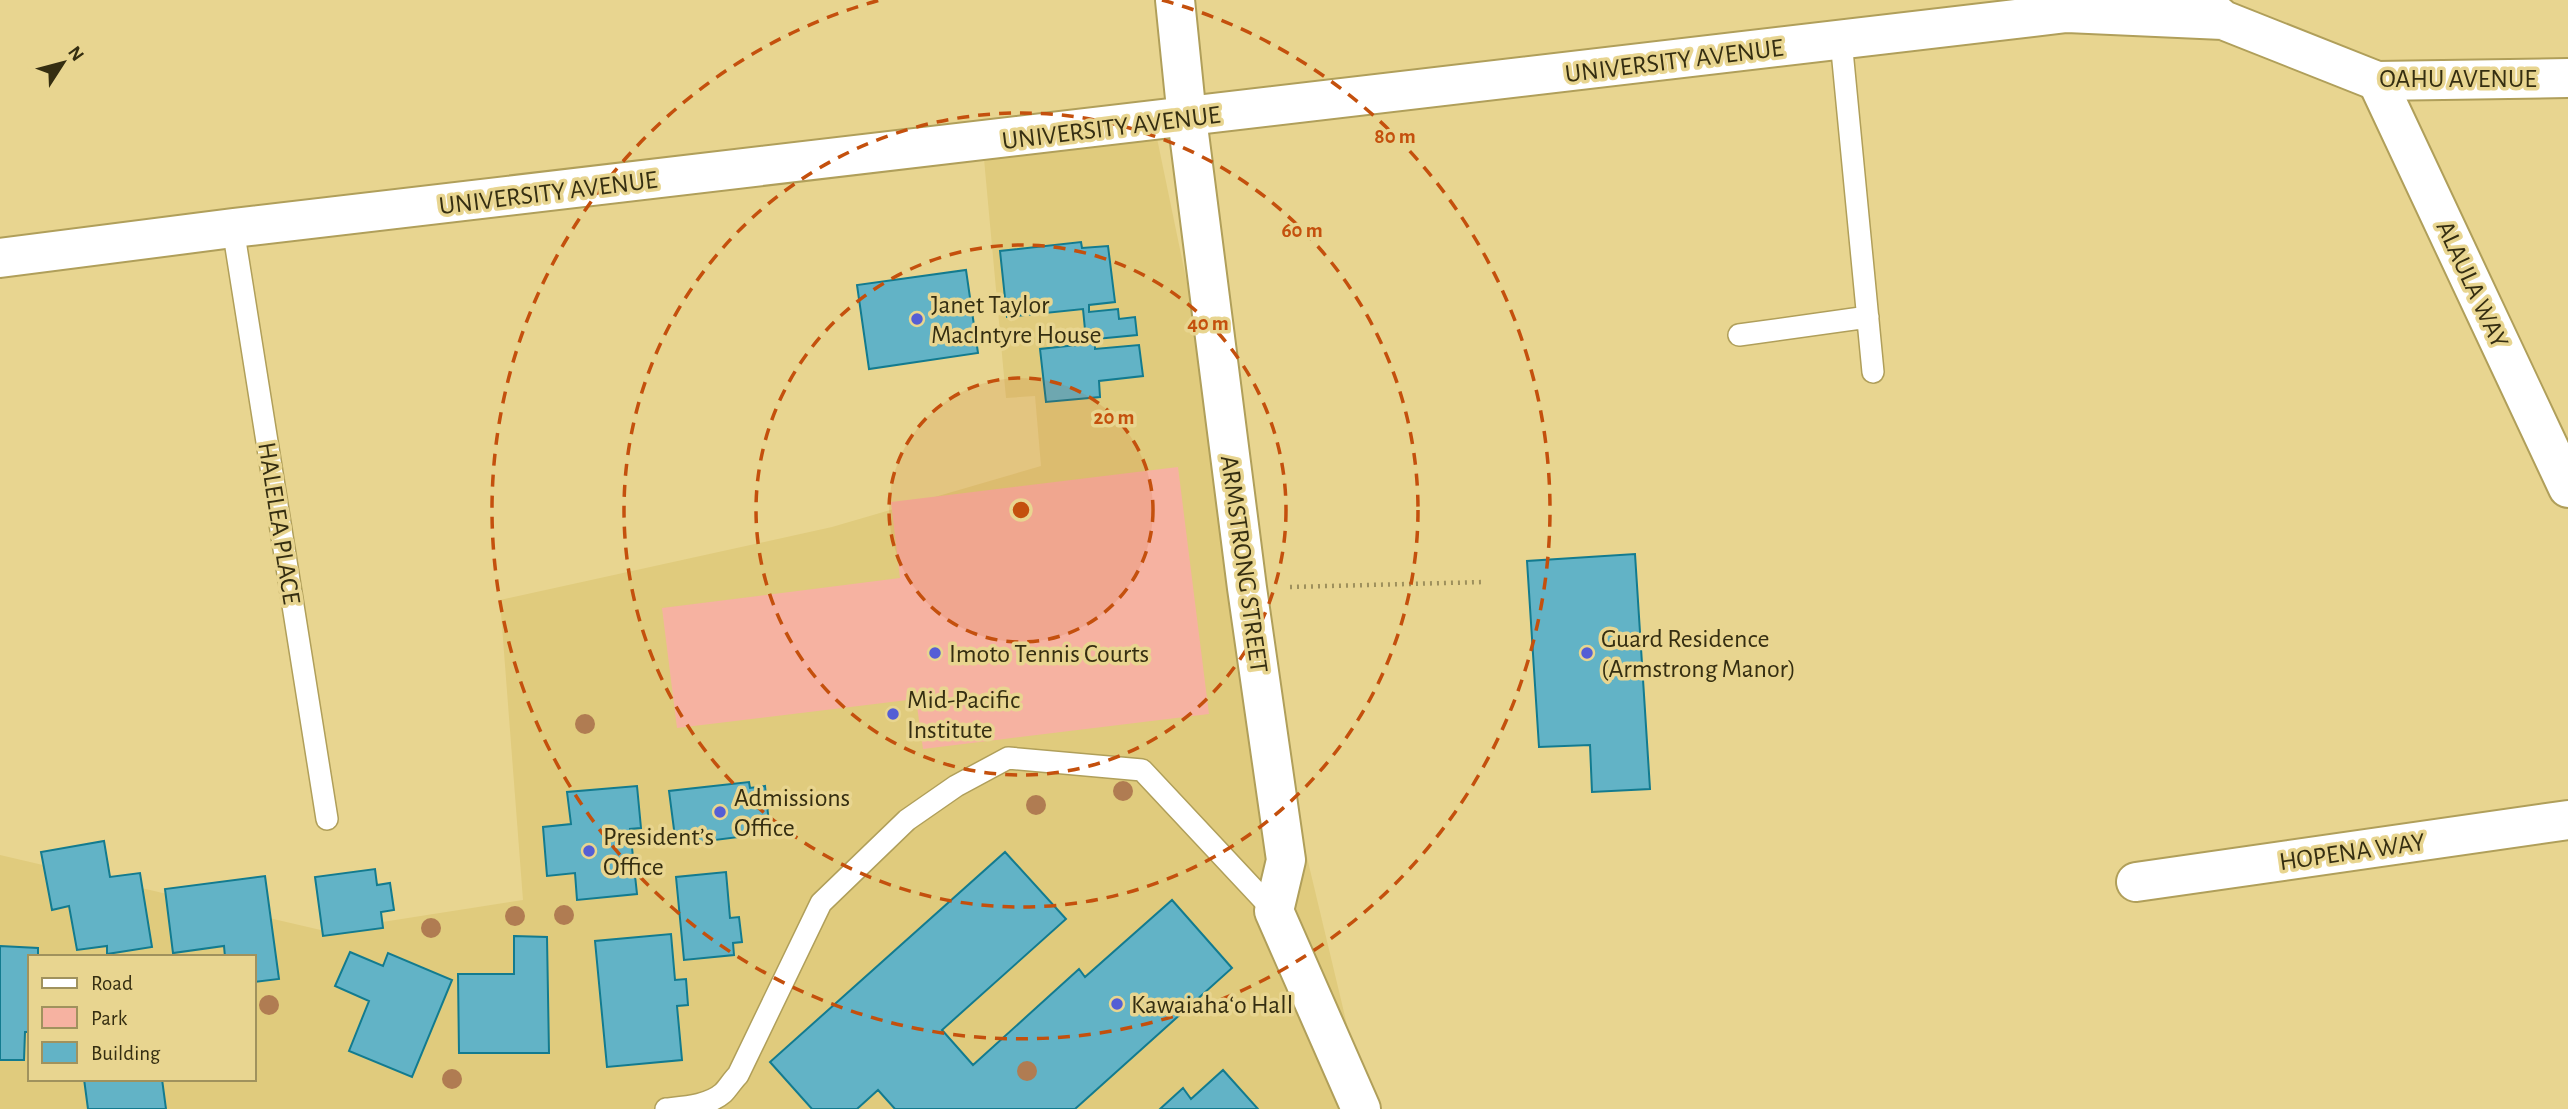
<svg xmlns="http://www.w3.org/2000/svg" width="2568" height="1109" viewBox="0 0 2568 1109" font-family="'Alegreya Sans',sans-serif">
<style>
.built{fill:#e0cb7d;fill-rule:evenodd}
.green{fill:#f6b2a1}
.building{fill:#62b3c6;stroke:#137b8f;stroke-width:2}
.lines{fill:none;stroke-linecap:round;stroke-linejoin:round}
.lane-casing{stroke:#b09f5a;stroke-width:24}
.street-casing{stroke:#b09f5a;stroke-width:42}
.secondary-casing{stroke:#b09f5a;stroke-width:42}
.path{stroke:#9e905c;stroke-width:4.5;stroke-dasharray:2 5;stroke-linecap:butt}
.lane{stroke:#fff;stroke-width:21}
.street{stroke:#fff;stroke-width:38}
.secondary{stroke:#fff;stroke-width:38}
.tree{fill:#b07c52}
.ring{fill:none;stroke:#c4500d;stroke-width:3.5;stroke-dasharray:12 9}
.poi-dot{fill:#545ed5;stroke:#e8d590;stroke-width:2.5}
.labels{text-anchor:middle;stroke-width:7;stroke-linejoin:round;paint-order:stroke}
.street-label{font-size:26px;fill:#352e11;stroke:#e8d590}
.poi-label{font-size:26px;fill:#352e11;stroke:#e8d590;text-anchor:start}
.centre{fill:#c4500d;stroke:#e8d590;stroke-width:3.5}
.ring-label{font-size:21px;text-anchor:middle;font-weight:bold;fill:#c4500d;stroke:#e8d590;stroke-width:7;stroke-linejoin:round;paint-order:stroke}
</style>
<rect width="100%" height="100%" fill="#e8d590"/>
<!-- built -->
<path class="built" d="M1153,119L1300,828L1364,1096L1372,1109H0V855L325,931L523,900L500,600L832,527L1041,466L1035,396L1006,398L984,159ZM30,957H254V1079H30Z"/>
<!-- green -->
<path class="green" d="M1178,467L1209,714L923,749L916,699L677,728L662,608L900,578L891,502Z"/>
<!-- building -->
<path class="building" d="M1081,242L1082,248L1108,246L1115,302L1089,305V312L1118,309L1119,319L1135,317L1137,335L1086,340L1083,309L1007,317L1000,251Z
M966,270L978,353L869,369L857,285Z
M1095,343V349L1139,345L1143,376L1099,381L1100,397L1046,402L1040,349Z
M1635,554L1650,789L1592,792L1590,745L1539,747L1527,561Z
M749,782L750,788L765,786L770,833L676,845L669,791Z
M637,786L641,828L630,829L637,894L577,900L575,873L547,876L543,827L571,824L567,792Z
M104,841L110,877L140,873L152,947L107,954V946L77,950L69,906L52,910L41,852Z
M1005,852L1066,919L942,1030L973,1065L1079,969L1085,977L1172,900L1232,968L1075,1109H895L878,1090L857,1109H812L770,1062Z
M375,869L377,885L390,883L394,910L381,912L383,928L323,936L315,877Z
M726,872L730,918L739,917L742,942L733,943L734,955L684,960L676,877Z
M265,876L279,979L254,982V957H225L224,946L173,953L165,889Z
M671,934L675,980L686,979L688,1005L677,1006L682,1060L607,1067L595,941Z
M514,936L547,937L549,1053H459L458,974H514Z
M0,946L38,948V957H30V1032H25L24,1060H0Z
M350,952L383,966L388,953L452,980L412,1077L349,1051L369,1001L335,986Z
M1223,1070L1258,1109H1160L1183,1088L1191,1099Z
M84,1079H162L166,1109H88Z"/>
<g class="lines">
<defs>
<path id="lane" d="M1841,40L1873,372
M233,228L327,819
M1739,335L1868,317
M666,1109C684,1107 708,1106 723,1093C728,1088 732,1081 738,1075L821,903L907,820L956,786L1008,758L1142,770L1274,911"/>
<path id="street" d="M1175,0L1187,118L1247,588L1286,860L1274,911L1361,1109
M2377,81L2568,488
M2136,882L2568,820"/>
<path id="secondary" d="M2203,3L2223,20L2377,81L2568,78
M0,258L233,228L2067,13L2223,20"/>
</defs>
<!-- lane casing -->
<use href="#lane" class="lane-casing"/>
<!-- street casing -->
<use href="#street" class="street-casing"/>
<!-- secondary casing -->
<use href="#secondary" class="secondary-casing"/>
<!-- path -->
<path class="path" d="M1290,587L1485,582"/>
<!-- lane -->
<use href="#lane" class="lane"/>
<!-- street -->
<use href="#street" class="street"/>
<!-- secondary -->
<use href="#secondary" class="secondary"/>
</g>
<!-- trees -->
<g class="tree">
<circle cx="585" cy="724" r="10"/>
<circle cx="1123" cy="791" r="10"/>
<circle cx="1036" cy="805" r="10"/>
<circle cx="564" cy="915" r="10"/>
<circle cx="515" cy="916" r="10"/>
<circle cx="431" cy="928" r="10"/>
<circle cx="269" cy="1005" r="10"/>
<circle cx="1027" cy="1071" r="10"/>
<circle cx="452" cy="1079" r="10"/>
</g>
<!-- distance rings -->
<circle cx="1021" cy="510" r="132" fill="#c4500d" fill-opacity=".12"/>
<g class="ring">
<circle cx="1021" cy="510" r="132"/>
<circle cx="1021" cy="510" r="265"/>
<circle cx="1021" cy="510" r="397"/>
<path d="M1162 0A529 529 0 1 1 880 0"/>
</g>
<!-- markers -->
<g class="poi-dot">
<circle cx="917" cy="319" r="7"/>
<circle cx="935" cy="653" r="7"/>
<circle cx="1587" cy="653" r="7"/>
<circle cx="893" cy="714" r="7"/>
<circle cx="720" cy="812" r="7"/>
<circle cx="589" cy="851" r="7"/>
<circle cx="1117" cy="1004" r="7"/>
</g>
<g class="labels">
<!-- street labels -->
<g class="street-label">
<text transform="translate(1674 60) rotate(-7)" y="9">UNIVERSITY AVENUE</text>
<text x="2458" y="87">OAHU AVENUE</text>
<text transform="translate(1111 127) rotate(-7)" y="9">UNIVERSITY AVENUE</text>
<text transform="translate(548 192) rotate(-7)" y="9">UNIVERSITY AVENUE</text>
<text transform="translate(2473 284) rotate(65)" y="9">ALAULA WAY</text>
<text transform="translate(280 523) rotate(81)" y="9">HALELEA PLACE</text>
<text transform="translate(1245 564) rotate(82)" y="9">ARMSTRONG STREET</text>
<text transform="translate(2352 851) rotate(-8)" y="9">HOPENA WAY</text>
</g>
<!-- poi labels -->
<g class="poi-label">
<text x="931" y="313">Janet Taylor<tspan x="931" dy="30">MacIntyre House</tspan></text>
<text x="1601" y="647">Guard Residence<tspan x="1601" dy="30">(Armstrong Manor)</tspan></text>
<text x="949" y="662">Imoto Tennis Courts</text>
<text x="907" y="708">Mid-Pacific<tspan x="907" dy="30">Institute</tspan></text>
<text x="734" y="806">Admissions<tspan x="734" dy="30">Office</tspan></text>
<text x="603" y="845">President’s<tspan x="603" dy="30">Office</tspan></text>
<text x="1131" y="1013">Kawaiahaʻo Hall</text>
</g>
</g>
<circle cx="1021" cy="510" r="10" class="centre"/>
<g class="ring-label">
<text x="1395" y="143">80 m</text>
<text x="1302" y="237">60 m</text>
<text x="1208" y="330">40 m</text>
<text x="1114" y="424">20 m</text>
</g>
<!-- legend -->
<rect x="28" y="955" width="228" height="126" fill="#e8d590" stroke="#a0925d" stroke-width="2"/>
<rect x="42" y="978" width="35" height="10" fill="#ffffff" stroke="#a0925d" stroke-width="2"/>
<text x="91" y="990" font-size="21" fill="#352e11">Road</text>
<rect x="42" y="1007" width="35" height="21" fill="#f6b2a1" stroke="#a0925d" stroke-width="2"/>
<text x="91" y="1025" font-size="21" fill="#352e11">Park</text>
<rect x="42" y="1042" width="35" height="21" fill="#62b3c6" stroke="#a0925d" stroke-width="2"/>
<text x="91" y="1060" font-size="21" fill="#352e11">Building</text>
<!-- north arrow -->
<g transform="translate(63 63) rotate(54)" stroke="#e8d590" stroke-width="5" paint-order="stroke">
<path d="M0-5L12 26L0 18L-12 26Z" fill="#352e11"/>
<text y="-10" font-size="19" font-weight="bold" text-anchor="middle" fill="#352e11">N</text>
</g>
</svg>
